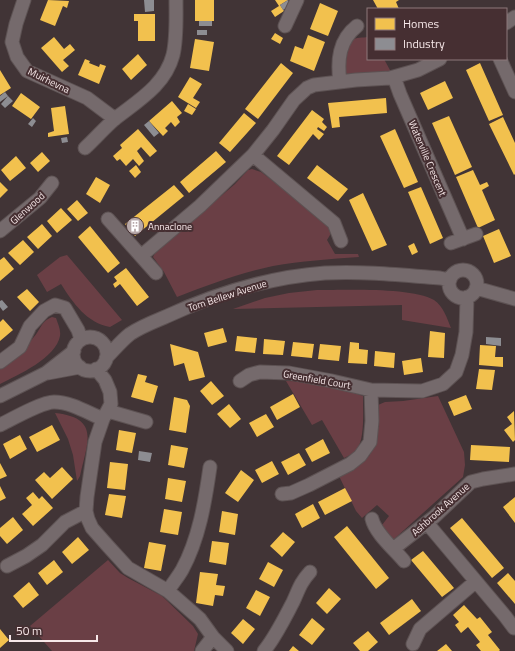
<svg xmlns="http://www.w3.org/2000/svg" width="515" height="651" viewBox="0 0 515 651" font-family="'Titillium Web',sans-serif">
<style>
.green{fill:#6a3f45}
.homes{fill:#f2c14e}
.industry{fill:#8d8d92}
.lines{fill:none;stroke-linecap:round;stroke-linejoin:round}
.minor-casing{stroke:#5d5253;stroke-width:15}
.minor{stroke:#756a6c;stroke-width:13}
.labels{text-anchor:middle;stroke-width:4;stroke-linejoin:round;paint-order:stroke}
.street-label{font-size:10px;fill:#f7e8e9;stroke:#462f32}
.poi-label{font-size:10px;fill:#f7e8e9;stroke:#462f32;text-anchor:start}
</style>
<rect width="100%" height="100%" fill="#413436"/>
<!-- green -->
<path class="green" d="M368,37V59H384L391,72L352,76C349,75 346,74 344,71C342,65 348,43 352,40C356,37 363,38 368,37Z
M252,169L261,172L309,208L330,227V235L327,240L335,254H358L359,257C330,259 301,261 273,266C240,273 208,285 177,297L164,272L153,257L155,253L235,184L248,170Z
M67,255L122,320L110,327C87,323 73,303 61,284L47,292L37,275L60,257Z
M317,290C345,290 412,287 434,300C443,306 447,318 451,328L402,320V305L233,309L265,298L289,293Z
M52,317L56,318C58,324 61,330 60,336C56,358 18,375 0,384V369C12,360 24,350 33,338C41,330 40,322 52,317Z
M286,381C313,381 338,387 363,396C363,409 365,439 357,449C354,453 349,456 344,458L322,420L312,425Z
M438,396L464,452L465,465L463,477L393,540L383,530L382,525L389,516L377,505L362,518L356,511L339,476L369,456L376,444L378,405L385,402L403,401Z
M55,413C101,418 87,443 80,476L77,481L73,455L68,439Z
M108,560L120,573L128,578L162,596L193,626L198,634L194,651H52L30,626Z"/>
<!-- homes -->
<path class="homes" d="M48,0L69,1L67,8L63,6L55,26L40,20Z
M195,0H214V21H195Z
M275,0H288L280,5L284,11L275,17L271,11L279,6Z
M373,0H399L396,2L399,9H378Z
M320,3L338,11L328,36L310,29Z
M134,14H155V41H138V21H134Z
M275,33L283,38L280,44L271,39Z
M308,35L325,42L314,71L290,61L295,46L303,49Z
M54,37L64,49L70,44L75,50L63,60L69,66L62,72L41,48Z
M195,39L214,42L209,71L190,68Z
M138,54L147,65L131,80L122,69Z
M85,59L90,61L89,63L99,67L100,64L106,66L99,84L78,75Z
M281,63L293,73L258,119L245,109Z
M480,63L503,115L489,121L466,70Z
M0,70L11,88L0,95Z
M190,77L202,84L193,98L200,102L196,108L178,97Z
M445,81L453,98L428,110L420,93Z
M21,93L40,107L31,119L12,106Z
M386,98L387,113L339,117L340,127L332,128L328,103Z
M172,101L182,113L177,117L180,122L175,127L171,122L165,128L168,131L163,136L149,121Z
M188,104L196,109L192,115L184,111Z
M65,106L69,134L48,137V133L54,131L51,108Z
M312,110L324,119L322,122L327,127L324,131L318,127L317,129L324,134L319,140L313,134L289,165L277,156Z
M244,113L256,123L230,152L219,143Z
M449,116L472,167L455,175L432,123Z
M503,117L515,143V174L514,175L489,124Z
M138,129L157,151L150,157L141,147L137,151L144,161L139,166L133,159L126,166L120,159L117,161L113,156L122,148L120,145Z
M395,129L418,182L404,188L380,136Z
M216,151L226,162L189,193L180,182Z
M42,152L50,161L38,172L30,163Z
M16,156L26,168L10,181L1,170Z
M136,165L141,172L135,178L129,171Z
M317,165L348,189L338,201L307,178Z
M473,170L480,185L487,182L489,186L482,190L495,220L478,228L456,177Z
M96,177L110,185L100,203L86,194Z
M0,182L8,190L0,198Z
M174,185L184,196L135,236L125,224Z
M421,187L443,238L430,244L408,192Z
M363,193L387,245L372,251L349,200Z
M77,200L88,213L78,221L67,209Z
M61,208L72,220L57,233L47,221Z
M42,224L52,236L38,249L27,237Z
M90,226L120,263L108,273L78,237Z
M499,229L511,256L494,263L483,236Z
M23,240L34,252L20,265L8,253Z
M414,243L418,252L412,255L408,246Z
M4,257L14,269L0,281V260Z
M126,268L149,297L137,306L120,284L115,288L113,284L117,281L114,277Z
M27,289L39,302L30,311L17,297Z
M3,319L13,330L0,341V322Z
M223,328L227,342L208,347L204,333Z
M430,331L445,333L444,358L428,357Z
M237,336L257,338L255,353L235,351Z
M264,339L285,341L283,355L263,354Z
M293,342L314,344L312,358L291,356Z
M350,342L359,343V349L368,350L367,364L348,363Z
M170,344L198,352L205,377L189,381L184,363L174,366Z
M320,344L341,346L339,361L318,359Z
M480,345L496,346L495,357H503V367L479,365Z
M375,351L395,353L394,368L374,366Z
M421,358L423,372L404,375L402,361Z
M479,369L495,370L492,390L476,389Z
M138,374L147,376L145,382L158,386L153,403L131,397Z
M211,381L224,396L212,405L200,391Z
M293,394L300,407L277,420L270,407Z
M466,395L472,409L454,416L448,402Z
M174,397L187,400L190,406L186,433L169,430Z
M229,404L241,419L230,428L217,414Z
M514,411L515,440L513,442L504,430L512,424L507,417Z
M266,414L274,427L257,437L249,423Z
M52,425L60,440L37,452L29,437Z
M119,430L136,433L132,453L116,450Z
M20,435L27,449L10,459L3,444Z
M323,439L330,453L312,462L305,449Z
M171,445L188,448L184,468L168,465Z
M471,445L510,447L509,462L470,460Z
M299,453L306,465L288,475L281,462Z
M272,461L279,474L262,483L255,470Z
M110,462L128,464L125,490L107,488Z
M0,463L7,476L0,479Z
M62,467L73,479L52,499L35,480L44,472L50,478Z
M241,470L254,480L238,502L225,493Z
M168,478L186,481L182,502L165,499Z
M0,486L6,498L0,501Z
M345,488L352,501L325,515L318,502Z
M33,492L39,499L42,496L53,508L33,526L22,514L32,505L26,498Z
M109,494L126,496L122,518L105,515Z
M515,497V523L503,507Z
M313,504L320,518L302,528L295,514Z
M164,509L182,512L178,535L160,532Z
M222,511L238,514L235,535L219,532Z
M13,517L23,530L7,544L0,536V528Z
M462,518L504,568L492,578L450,528Z
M347,526L389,578L376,589L334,537Z
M283,532L295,542L282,557L270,546Z
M78,537L89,550L72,564L62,552Z
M212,541L229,543L226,565L209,562Z
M149,542L166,545L161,571L144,568Z
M423,551L454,588L442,597L411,560Z
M54,560L63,572L47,585L38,573Z
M268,562L283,570L274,587L259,579Z
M200,572L218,574L216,585L225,586L223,596L215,595L213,606L196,603Z
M508,573L515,581V604L497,583Z
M29,582L39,595L23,608L13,596Z
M329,588L341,599L327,614L316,603Z
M256,590L270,597L260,616L246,608Z
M412,599L421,611L389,635L380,623Z
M464,605L477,619L480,617L492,632L488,635L500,650L499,651H481L476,645L480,642L468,627L461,633L455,625L459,622L453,615Z
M312,618L325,629L312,645L299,635Z
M243,619L255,629L243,644L231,633Z
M0,629L9,640L0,648Z
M368,631L378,642L368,651H360L353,643Z
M446,644L452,651H437Z
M293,646L299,651H289Z"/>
<!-- industry -->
<path class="industry" d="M144,0H154V11L145,12Z
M288,0L291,5L283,10L280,5Z
M199,21H212V26H199Z
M197,30H207V35H197Z
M5,92L8,96L0,102V96Z
M8,96L13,101L5,108L1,104Z
M33,118L36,121L32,127L28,124Z
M149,121L159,133L154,137L144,125Z
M67,137L68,142L62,143L61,138Z
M2,300L8,307L3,311L0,307V301Z
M486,337L501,338V346L486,344Z
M139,451L152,453L150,462L138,460Z"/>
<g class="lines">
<defs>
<path id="minor" d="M24,0L16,24L12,42L17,57L27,71L87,98L115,119
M506,23L515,17
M285,26L297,0
M500,59L515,92
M394,77L400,94L463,239
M340,82C337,60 339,40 357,26
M85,148C96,138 105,127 116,118C139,100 165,85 173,55C177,38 176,18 176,0
M253,155L334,223L341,241
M108,219L156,273
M0,231L40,198L52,183
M451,243L476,234
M141,256L200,206L253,155L273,130L294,100L307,88L314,85L356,80L390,78L418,70L440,59
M449 284a14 14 0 1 1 28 0a14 14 0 1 1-28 0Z
M476,288L515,299
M73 354a17 17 0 1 1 34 0a17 17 0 1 1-34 0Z
M106,358C114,350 121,341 130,334C140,327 153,322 165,317C215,294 270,277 325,273C363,271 402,275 440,278L450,280
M0,362L20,347L30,326L44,311L55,305L65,308L78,330L81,339
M96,369L105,380L110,392L111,404L103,419L95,442L87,497L86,511L88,519L92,528L107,545L128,568L168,591L200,619L213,637L227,651
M48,373L80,367
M240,381L249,375L260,372L289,373L332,381L371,390L422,391L443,384L456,372L462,355L466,332L467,297
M0,396L46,373L74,351
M108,411L146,422
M0,425C12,419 42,402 54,402C71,402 88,413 103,419
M282,494L291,493L309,485L350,464L360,456L370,442L372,421L371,390
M372,519C375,533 395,550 404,561
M427,523L505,616L514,628
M393,549L434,517L471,482L483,479L515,474
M7,566L26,556L42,545L65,522L86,511
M168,591C172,584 178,577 182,570C199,539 205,502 210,467
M413,644L420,629L475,582
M202,651L213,637
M264,651C276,636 284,619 293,602C299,589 300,583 310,572"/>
</defs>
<!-- minor casing -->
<use href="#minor" class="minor-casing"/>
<!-- minor -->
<use href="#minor" class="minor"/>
</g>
<!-- icons -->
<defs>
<symbol id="building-disc" viewBox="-11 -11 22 22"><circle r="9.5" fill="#b7a9aa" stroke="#462f32"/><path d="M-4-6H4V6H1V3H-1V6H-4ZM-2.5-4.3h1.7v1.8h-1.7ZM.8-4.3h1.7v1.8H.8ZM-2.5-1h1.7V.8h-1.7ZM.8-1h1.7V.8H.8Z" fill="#fff"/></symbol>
</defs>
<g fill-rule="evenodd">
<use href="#building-disc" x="125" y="216" width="20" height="20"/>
</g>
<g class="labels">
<!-- street labels -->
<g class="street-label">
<text transform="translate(49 80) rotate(26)" y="4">Muirhevna</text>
<text transform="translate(428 158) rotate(67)" y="4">Waterville Crescent</text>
<text transform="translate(27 208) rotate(-42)" y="4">Glenwood</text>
<text transform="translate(227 295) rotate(-18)" y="4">Tom Bellew Avenue</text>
<text transform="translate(317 379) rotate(10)" y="4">Greenfield Court</text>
<text transform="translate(440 509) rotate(-42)" y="4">Ashbrook Avenue</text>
</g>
<!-- poi labels -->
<g class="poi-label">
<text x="148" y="230">Annaclone</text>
</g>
</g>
<!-- legend -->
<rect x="367" y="8" width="140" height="52" fill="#462f32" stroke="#8d797b"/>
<rect x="375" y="18" width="20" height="12" fill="#f2c14e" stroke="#8d797b"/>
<text x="403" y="28" font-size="12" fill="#f7e8e9">Homes</text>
<rect x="375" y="38" width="20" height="12" fill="#8d8d92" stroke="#8d797b"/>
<text x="403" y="48" font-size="12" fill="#f7e8e9">Industry</text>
<!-- scale -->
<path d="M10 635v6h87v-6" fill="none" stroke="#f7e8e9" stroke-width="2"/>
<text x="16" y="635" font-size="12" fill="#f7e8e9" stroke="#462f32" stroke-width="3" paint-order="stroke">50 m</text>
</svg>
